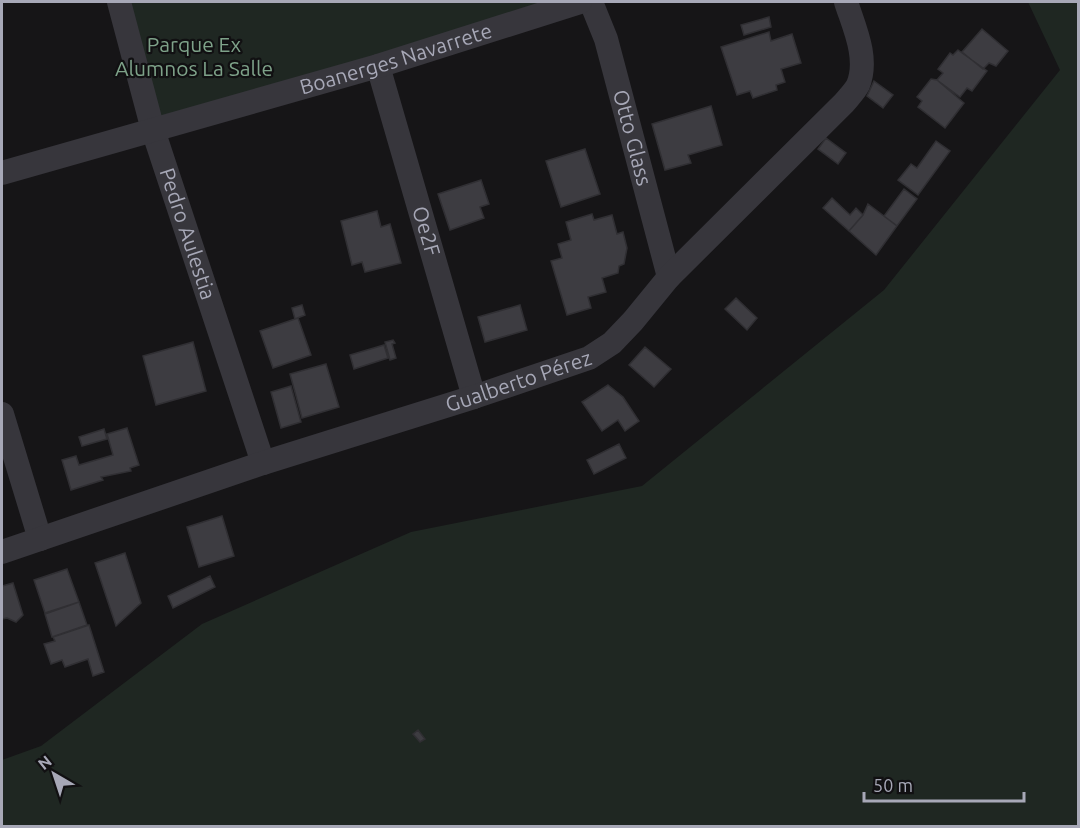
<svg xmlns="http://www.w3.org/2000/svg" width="1080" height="828" viewBox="0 0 1080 828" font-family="Ubuntu,sans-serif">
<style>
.green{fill:#1f2722}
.building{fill:#3d3c41;stroke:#302f33;stroke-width:1.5}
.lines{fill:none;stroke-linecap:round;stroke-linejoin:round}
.minor{stroke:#37363c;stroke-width:24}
.labels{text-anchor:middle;stroke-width:4.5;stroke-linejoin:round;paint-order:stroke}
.park-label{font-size:21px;fill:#7ea289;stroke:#111012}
.street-label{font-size:21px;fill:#a7a8b7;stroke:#111012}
</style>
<rect width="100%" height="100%" fill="#161517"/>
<!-- green -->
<path class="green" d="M119,2H546L153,130Z
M1028,2H1078V826H2V760L41,746L202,624L411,532L642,486L884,290L1060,70Z"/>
<!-- building -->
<path class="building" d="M769,17L771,27L744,35L741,25Z
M982,29L1008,51L996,66L989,63L983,69L962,52Z
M769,32L771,41L792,34L801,63L781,69L785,82L776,85L777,90L753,98L750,91L737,95L721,47Z
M958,50L987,71L972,91L967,88L960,97L937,80L943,73L938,69L950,53L953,55Z
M931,79L937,80L964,103L945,128L918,107L922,101L917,97Z
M874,81L893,95L883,108L867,96Z
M711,106L722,145L688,155L691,163L665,170L652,124Z
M826,138L846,153L838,164L818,149Z
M936,141L950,151L918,195L898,180L911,164L917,168Z
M585,149L600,194L561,207L546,161Z
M481,180L489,204L480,207L484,218L450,230L438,194Z
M904,189L917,199L897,226L884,216Z
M832,198L850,215L856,208L863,215L849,231L823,208Z
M868,204L897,226L876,255L849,231L863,215Z
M377,211L381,227L390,224L401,263L365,272L362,262L352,265L341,221Z
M592,214L594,220L612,215L617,234L623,232L627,248L624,264L619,266L618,273L602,278L606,292L588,297L591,308L567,315L551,261L562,258L558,244L571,240L566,222Z
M736,298L757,318L747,330L725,309Z
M302,305L305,315L295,319L292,308Z
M520,305L527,330L485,342L478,317Z
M298,318L311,355L273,368L260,331Z
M393,340L395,343L392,344L396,358L390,360L385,342Z
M193,342L206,391L156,405L143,356Z
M384,345L388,358L354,369L350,355Z
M645,347L671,369L654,387L629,365Z
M326,364L339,407L302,418L290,374Z
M608,385L623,397L639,421L625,431L618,420L602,431L582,402Z
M291,386L301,422L281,428L271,392Z
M127,428L139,465L130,468L131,471L101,477L103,480L71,490L62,460L76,456L79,465L113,455L107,434Z
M104,429L107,439L82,446L79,437Z
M619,444L626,458L594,474L587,460Z
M222,516L234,556L199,567L187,527Z
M125,553L141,603L116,626L95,563Z
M67,569L79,602L45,613L34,580Z
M210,576L215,587L173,608L168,596Z
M13,583L23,615L16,622L7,618L2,619V586Z
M79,602L87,625L52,637L45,614Z
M89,625L104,672L93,676L88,659L65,667L62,660L51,664L44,644L55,641L53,637Z
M418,730L425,739L420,742L413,734Z"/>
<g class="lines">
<!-- minor -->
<g class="minor">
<path id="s1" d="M119,2L153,130L263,463"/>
<path id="s2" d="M591,2L606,39L669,277"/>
<path id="s3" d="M378,66L474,397"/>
<path id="s4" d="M2,173L378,66L580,2"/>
<path d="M2,414L40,539"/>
<path id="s5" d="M2,552L263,463L474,397L589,358L612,343L633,321L669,277L844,103C848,98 855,91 858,85C869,58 854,27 846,2"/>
</g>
</g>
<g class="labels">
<!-- park labels -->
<g class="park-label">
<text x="194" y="52">Parque Ex<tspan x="194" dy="24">Alumnos La Salle</tspan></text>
</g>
<!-- street labels -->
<g class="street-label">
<text dy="7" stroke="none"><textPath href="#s4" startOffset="410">Boanerges Navarrete</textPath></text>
<text dy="7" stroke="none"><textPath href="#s2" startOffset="142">Otto Glass</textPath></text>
<text dy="7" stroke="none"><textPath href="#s3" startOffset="172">Oe2F</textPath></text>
<text dy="7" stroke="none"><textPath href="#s1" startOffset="242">Pedro Aulestia</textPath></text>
<text dy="7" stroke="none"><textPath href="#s5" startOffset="544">Gualberto Pérez</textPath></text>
</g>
</g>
<!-- border -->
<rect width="1080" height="828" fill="none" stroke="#a7a8b7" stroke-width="6"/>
<!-- north arrow -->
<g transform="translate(54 774) rotate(321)" stroke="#111012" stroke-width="4.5" paint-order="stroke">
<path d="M0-4.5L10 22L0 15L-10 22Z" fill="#a7a8b7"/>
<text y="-9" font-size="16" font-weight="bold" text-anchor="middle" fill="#a7a8b7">N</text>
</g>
<!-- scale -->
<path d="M864 792v9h160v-9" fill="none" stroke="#a7a8b7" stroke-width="3"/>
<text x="873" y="792" font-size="18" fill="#a7a8b7" stroke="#111012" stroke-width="4.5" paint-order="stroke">50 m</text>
</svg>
